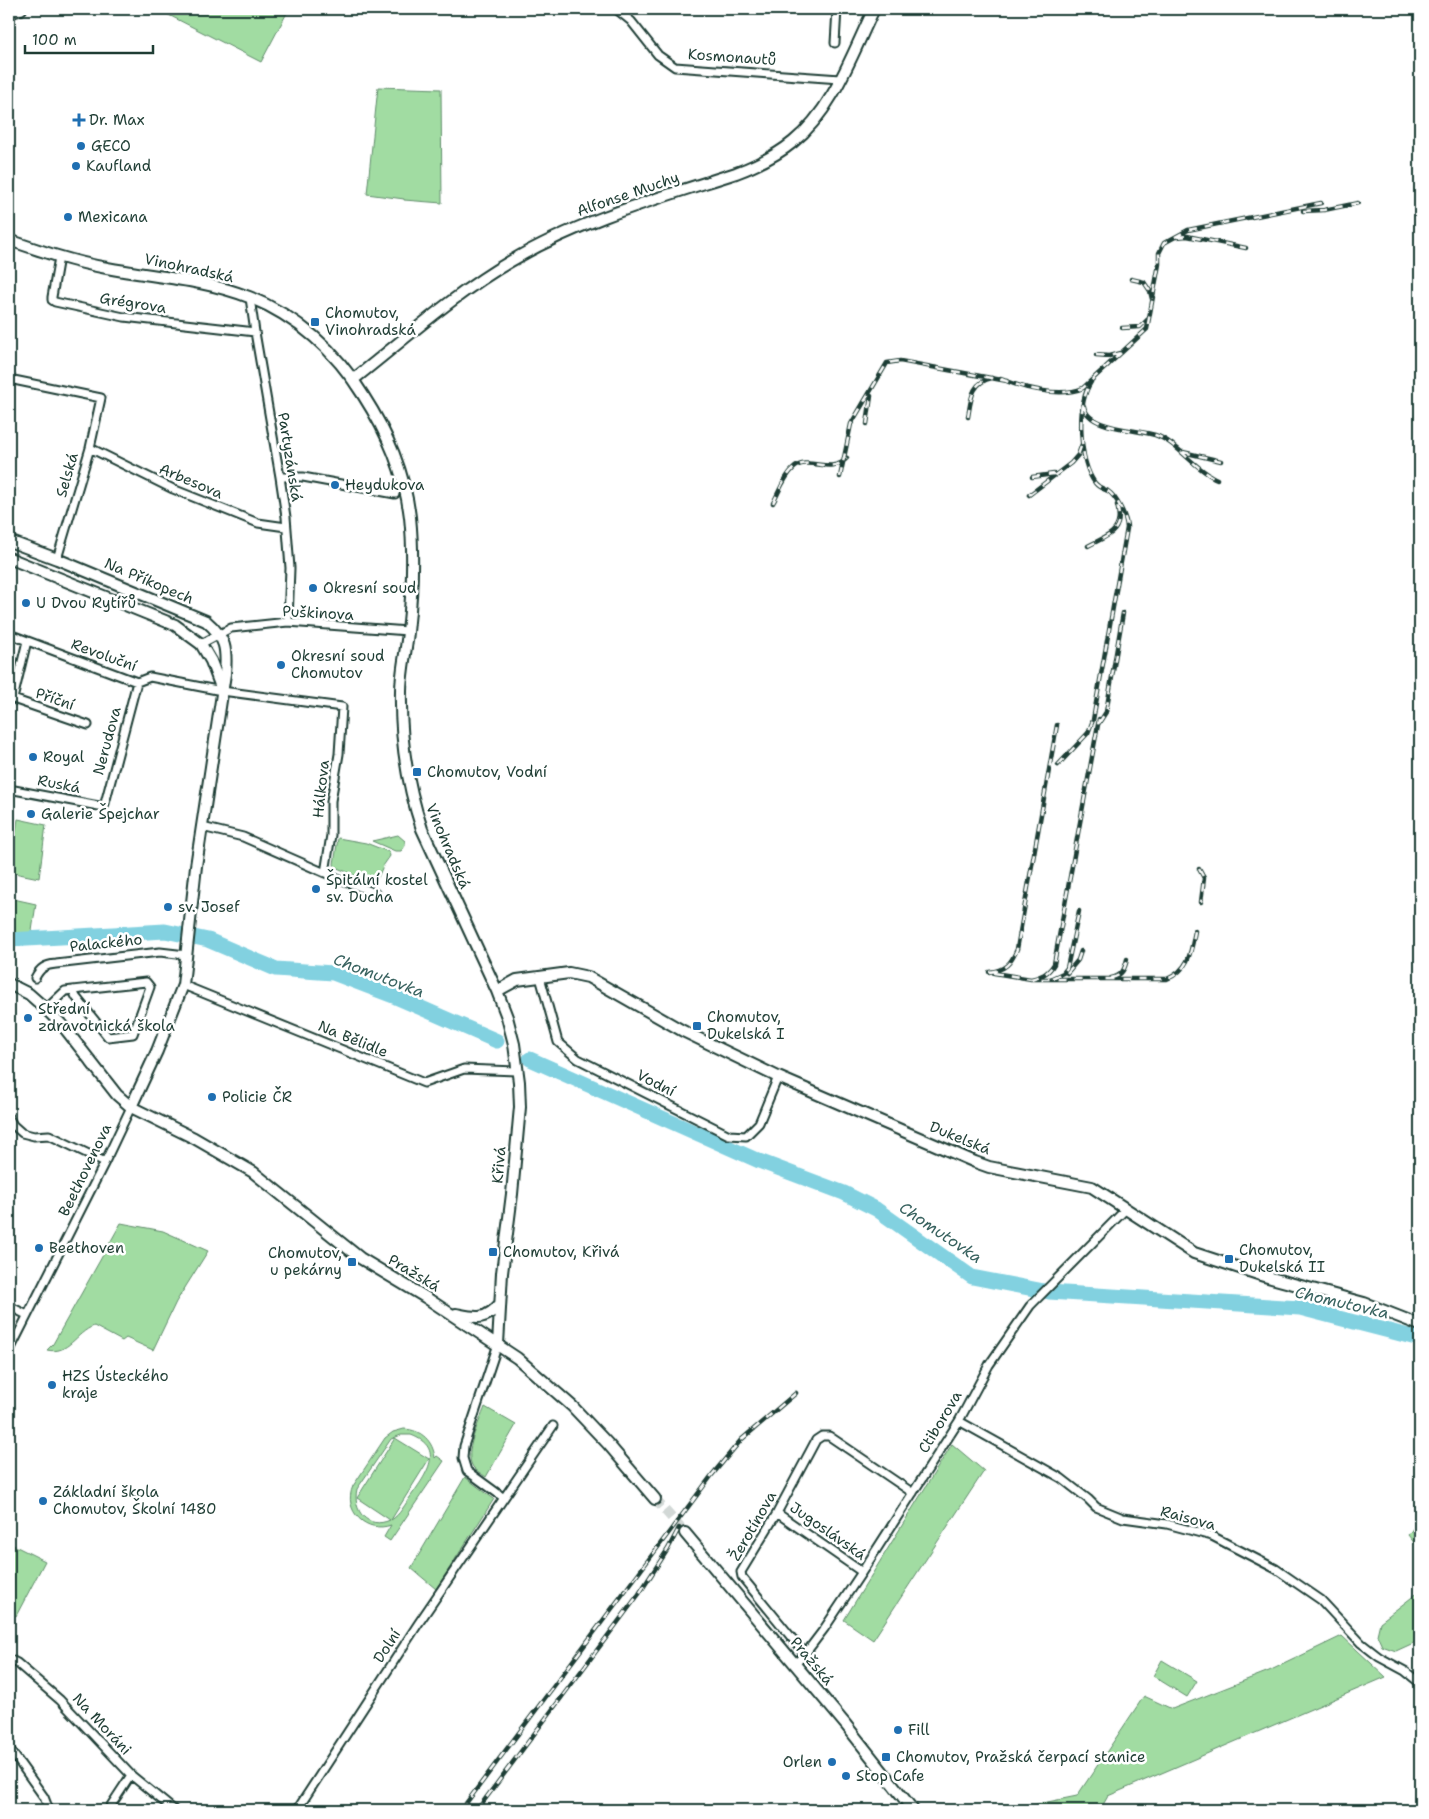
<svg xmlns="http://www.w3.org/2000/svg" width="1429" height="1819" viewBox="0 0 1429 1819" font-family="'Shantell Sans',sans-serif">
<style>
.green{fill:#a1dca2;stroke:#608c6b;fill-rule:evenodd}
.lines{fill:none;stroke-linecap:round;stroke-linejoin:round}
.river{stroke:#82d1e0;stroke-width:15}
.secondary-tunnel{stroke:#d2d8d6;stroke-width:10;stroke-dasharray:10 5;stroke-linecap:butt}
.street-casing{stroke:#1f3d34;stroke-width:11}
.secondary-casing{stroke:#1f3d34;stroke-width:14}
.street{stroke:#fff;stroke-width:7}
.secondary{stroke:#fff;stroke-width:10}
.rail-casing{stroke:#1f3d34;stroke-width:4.5}
.rail{stroke:#fff;stroke-width:2.5;stroke-dasharray:8;stroke-linecap:butt}
.poi-dot{fill:#1f6fb2;stroke:#fff;stroke-width:2}
.labels{text-anchor:middle;stroke-width:5;stroke-linejoin:round;paint-order:stroke}
.street-label{font-size:15px;fill:#1f3d34;stroke:#fff}
.poi-label{font-size:15px;fill:#1f3d34;stroke:#fff;text-anchor:start}
.water-label{font-size:16px;font-style:italic;fill:#38625f;stroke:#fff}
</style>
<rect width="100%" height="100%" fill="#fff"/>
<filter id="ink" filterUnits="userSpaceOnUse"><feTurbulence type="fractalNoise" baseFrequency=".02" numOctaves="2"/><feDisplacementMap in="SourceGraphic" scale="10" xChannelSelector="R" yChannelSelector="G"/><feConvolveMatrix kernelMatrix="1 2 1 2 8 2 1 2 1" color-interpolation-filters="sRGB"/></filter>
<g filter="url(#ink)">
<!-- green -->
<path class="green" d="M157,9H289L261,62Z
M378,87L441,89L442,203L404,200V199L367,194Z
M18,819L46,825L39,878L9,872Z
M398,835L405,841V846L401,851H395L372,841Z
M338,838L366,843L389,852L390,856L383,866L375,884L335,867L334,864Z
M9,898L36,904L32,931L35,932V936L9,938Z
M121,1223L163,1231L208,1251L176,1302L153,1350L126,1338L122,1341L94,1326C75,1333 69,1355 47,1350L53,1344Z
M485,1407L516,1425L486,1477C482,1474 476,1471 473,1467C463,1452 479,1423 485,1407Z
M404,1429C422,1430 433,1441 435,1458L437,1456L444,1461L390,1541L384,1537L391,1525C367,1534 342,1511 353,1486L385,1438L393,1432ZM411,1435C446,1448 426,1475 411,1496C405,1504 400,1515 391,1520L429,1459L395,1438L357,1498L390,1520C368,1530 352,1511 357,1489L391,1439L401,1435Z
M952,1444L984,1471L873,1640L844,1620Z
M465,1477L494,1499L436,1589L411,1568Z
M1420,1519V1550L1408,1535Z
M9,1543L45,1561L16,1616L9,1612Z
M1420,1591V1640L1396,1651L1382,1646L1377,1635L1380,1622Z
M1342,1636L1386,1677L1108,1796L1100,1810H1017L1018,1808L1077,1796L1144,1696L1172,1709L1269,1671Z
M1162,1660L1197,1681L1187,1697L1153,1676Z"/>
<g class="lines">
<!-- river -->
<path class="river" d="M9,940L165,931L208,940L276,969L333,973L396,997L497,1041
M530,1059L759,1161L844,1193L876,1209L972,1277L1049,1292L1300,1308L1420,1339"/>
<!-- secondary-tunnel -->
<path class="secondary-tunnel" d="M655,1499L685,1533"/>
<defs>
<path id="street" d="M616,9L631,21L658,55L675,67L840,79
M835,43L837,9
M59,257L52,297V300L55,302L124,317L255,332
M250,298L255,332L280,477L286,517L290,568L288,622
M9,379L101,398L90,448L57,559
M90,448L173,489L258,523L286,527
M280,477H303L395,494
M9,634L137,682L150,677L222,691L342,707L339,754L331,801V835L325,873
M27,641L13,699L88,725
M201,644L231,628L288,622L408,631
M9,789L104,807L137,682
M202,827L243,837L325,873L375,893
M540,977L558,1042L578,1059L729,1135L746,1136L759,1123L778,1077
M35,978C40,968 45,965 56,964L160,952L186,955
M183,985L424,1083L464,1069L517,1071
M46,1009L65,991L73,990L146,982L150,987L133,1034L108,1037L76,997L73,990
M9,1118L13,1125L22,1133L34,1136L49,1135L105,1162
M9,1306L27,1315
M498,1344L464,1446L463,1458L467,1471L504,1498
M9,1352L105,1162L131,1107
M959,1421L1061,1478L1088,1499L1096,1507L1123,1518L1167,1524L1212,1536L1276,1569L1321,1600L1361,1643L1379,1657L1405,1671L1420,1683
M777,1513L862,1572
M805,1654L742,1577L741,1572L777,1513L816,1440L822,1436H829L913,1493
M9,1659L17,1663L60,1700L131,1775L174,1810
M795,1664L805,1654L824,1629L862,1572L959,1421L989,1365L1030,1306L1126,1209
M9,1748L44,1797L49,1810
M108,1810L131,1775
M297,1810L418,1624L553,1426"/>
<path id="secondary" d="M9,13L21,9
M9,240C41,251 73,262 107,268C154,277 203,279 249,297C297,316 336,351 363,395C388,434 404,471 410,517C414,555 412,595 408,632C406,652 401,672 401,691C400,739 407,784 422,829L497,991L507,1017L514,1044L519,1082L520,1107L512,1194L502,1273L498,1344
M354,379C405,339 454,294 511,261C580,220 659,198 736,173C757,165 776,156 793,142C833,110 852,54 874,9
M9,541L57,559L206,621C226,638 227,649 225,674L196,866L183,985L157,1051L131,1107
M9,558L175,625L201,644L211,661L222,690
M9,984L29,994L46,1009L63,1026L117,1095L131,1107L194,1138L253,1172L360,1258L425,1297L517,1358L572,1406L608,1444L655,1499
M497,991L517,980L569,973L588,977L683,1031L778,1077L975,1162L989,1167L1092,1187L1194,1253L1264,1276L1364,1303L1420,1325
M456,1314C476,1318 485,1321 500,1304
M685,1533L846,1725L913,1810"/>
</defs>
<!-- street casing -->
<use href="#street" class="street-casing"/>
<!-- secondary casing -->
<use href="#secondary" class="secondary-casing"/>
<!-- street -->
<use href="#street" class="street"/>
<!-- secondary -->
<use href="#secondary" class="secondary"/>
<defs>
<path id="rail" d="M1303,211L1324,210L1358,203
M1177,237L1187,236L1246,248
M1131,279L1144,282L1150,291L1152,299
M1122,328L1140,327L1148,319
M1096,355L1109,356L1120,353
M1001,379C1022,388 1061,398 1083,388L1147,329L1159,264V253L1164,243L1188,230L1321,203
M1084,406C1087,429 1136,429 1155,435C1177,442 1194,469 1217,479
M968,417C971,400 971,382 992,378
M867,424L871,396
M1183,452L1221,461
M840,477L851,424L887,363L900,361L1007,381
M1032,477L1054,474
M1029,495L1071,463L1078,455L1082,444
M773,503C779,492 784,477 793,469C807,454 831,476 847,458
M1088,546C1106,536 1125,533 1117,505
M1099,723L1106,712L1123,613
M1058,765L1088,733L1093,720L1127,528C1127,518 1117,497 1108,491C1104,489 1099,488 1095,483C1079,461 1076,405 1091,382
M1199,869L1204,878L1201,902
M989,972C1005,970 1011,964 1017,949L1057,725
M994,973L1031,979H1167C1189,970 1191,952 1195,931
M1067,973L1078,960L1081,951
M1052,978L1063,973L1067,968L1079,911
M1111,978C1122,976 1125,969 1127,959
M1031,979C1042,976 1048,974 1054,964L1099,719
M461,1810L712,1475L741,1440L796,1393
M477,1810L639,1594L668,1549L679,1528"/>
</defs>
<!-- rail casing -->
<use href="#rail" class="rail-casing"/>
<!-- rail -->
<use href="#rail" class="rail"/>
</g>
</g>
<!-- markers -->
<g class="poi-dot">
<path d="M76.5 112.5h5v5h5v5h-5v5h-5v-5h-5v-5h5z"/>
<circle cx="81" cy="146" r="5"/>
<circle cx="76" cy="166" r="5"/>
<circle cx="68" cy="217" r="5"/>
<rect x="310" y="317" width="10" height="10" rx="2.5"/>
<circle cx="335" cy="485" r="5"/>
<circle cx="313" cy="588" r="5"/>
<circle cx="26" cy="603" r="5"/>
<circle cx="281" cy="665" r="5"/>
<circle cx="33" cy="757" r="5"/>
<rect x="412" y="767" width="10" height="10" rx="2.5"/>
<circle cx="31" cy="814" r="5"/>
<circle cx="316" cy="889" r="5"/>
<circle cx="168" cy="907" r="5"/>
<circle cx="28" cy="1018" r="5"/>
<rect x="692" y="1021" width="10" height="10" rx="2.5"/>
<circle cx="212" cy="1097" r="5"/>
<circle cx="39" cy="1248" r="5"/>
<rect x="488" y="1247" width="10" height="10" rx="2.5"/>
<rect x="1224" y="1254" width="10" height="10" rx="2.5"/>
<rect x="347" y="1257" width="10" height="10" rx="2.5"/>
<circle cx="52" cy="1385" r="5"/>
<circle cx="43" cy="1501" r="5"/>
<circle cx="898" cy="1730" r="5"/>
<rect x="881" y="1752" width="10" height="10" rx="2.5"/>
<circle cx="832" cy="1762" r="5"/>
<circle cx="846" cy="1776" r="5"/>
</g>
<g class="labels">
<!-- street labels -->
<g class="street-label">
<text transform="translate(732 57) rotate(4)" y="5">Kosmonautů</text>
<text transform="translate(628 194) rotate(-19)" y="5">Alfonse Muchy</text>
<text transform="translate(189 268) rotate(12)" y="5">Vinohradská</text>
<text transform="translate(133 303) rotate(9)" y="5">Grégrova</text>
<text transform="translate(290 457) rotate(81)" y="5">Partyzánská</text>
<text transform="translate(67 475) rotate(-74)" y="5">Selská</text>
<text transform="translate(191 481) rotate(23)" y="5">Arbesova</text>
<text transform="translate(149 581) rotate(23)" y="5">Na Příkopech</text>
<text transform="translate(318 613) rotate(3)" y="5">Puškinova</text>
<text transform="translate(104 655) rotate(20)" y="5">Revoluční</text>
<text transform="translate(55 699) rotate(19)" y="5">Příční</text>
<text transform="translate(107 741) rotate(-75)" y="5">Nerudova</text>
<text transform="translate(59 784) rotate(11)" y="5">Ruská</text>
<text transform="translate(321 789) rotate(-84)" y="5">Hálkova</text>
<text transform="translate(448 846) rotate(67)" y="5">Vinohradská</text>
<text transform="translate(106 943) rotate(-6)" y="5">Palackého</text>
<text transform="translate(353 1039) rotate(22)" y="5">Na Bělidle</text>
<text transform="translate(656 1083) rotate(27)" y="5">Vodní</text>
<text transform="translate(960 1138) rotate(22)" y="5">Dukelská</text>
<text transform="translate(499 1165) rotate(-85)" y="5">Křivá</text>
<text transform="translate(85 1170) rotate(-64)" y="5">Beethovenova</text>
<text transform="translate(414 1273) rotate(31)" y="5">Pražská</text>
<text transform="translate(940 1422) rotate(-59)" y="5">Ctiborova</text>
<text transform="translate(1188 1518) rotate(15)" y="5">Raisova</text>
<text transform="translate(753 1526) rotate(-60)" y="5">Žerotínova</text>
<text transform="translate(828 1531) rotate(35)" y="5">Jugoslávská</text>
<text transform="translate(387 1646) rotate(-57)" y="5">Dolní</text>
<text transform="translate(812 1661) rotate(50)" y="5">Pražská</text>
<text transform="translate(102 1724) rotate(47)" y="5">Na Moráni</text>
</g>
<!-- poi labels -->
<g class="poi-label">
<text x="89" y="125">Dr. Max</text>
<text x="91" y="151">GECO</text>
<text x="86" y="171">Kaufland</text>
<text x="78" y="222">Mexicana</text>
<text x="325" y="318">Chomutov,<tspan x="325" dy="17">Vinohradská</tspan></text>
<text x="345" y="490">Heydukova</text>
<text x="323" y="593">Okresní soud</text>
<text x="36" y="608">U Dvou Rytířů</text>
<text x="291" y="661">Okresní soud<tspan x="291" dy="17">Chomutov</tspan></text>
<text x="43" y="762">Royal</text>
<text x="427" y="777">Chomutov, Vodní</text>
<text x="41" y="819">Galerie Špejchar</text>
<text x="326" y="885">Špitální kostel<tspan x="326" dy="17">sv. Ducha</tspan></text>
<text x="178" y="912">sv. Josef</text>
<text x="38" y="1014">Střední<tspan x="38" dy="17">zdravotnická škola</tspan></text>
<text x="707" y="1022">Chomutov,<tspan x="707" dy="17">Dukelská I</tspan></text>
<text x="222" y="1102">Policie ČR</text>
<text x="49" y="1253">Beethoven</text>
<text x="1239" y="1255">Chomutov,<tspan x="1239" dy="17">Dukelská II</tspan></text>
<text x="503" y="1257">Chomutov, Křivá</text>
<text x="342" y="1258" text-anchor="end">Chomutov,<tspan x="342" dy="17">u pekárny</tspan></text>
<text x="62" y="1381">HZS Ústeckého<tspan x="62" dy="17">kraje</tspan></text>
<text x="53" y="1497">Základní škola<tspan x="53" dy="17">Chomutov, Školní 1480</tspan></text>
<text x="908" y="1735">Fill</text>
<text x="896" y="1762">Chomutov, Pražská čerpací stanice</text>
<text x="822" y="1767" text-anchor="end">Orlen</text>
<text x="856" y="1781">Stop Cafe</text>
</g>
<!-- water labels -->
<g class="water-label">
<text transform="translate(379 975) rotate(21)" y="6">Chomutovka</text>
<text transform="translate(941 1232) rotate(34)" y="6">Chomutovka</text>
<text transform="translate(1342 1302) rotate(13)" y="6">Chomutovka</text>
</g>
</g>
<!-- margin -->
<rect width="1429" height="1819" fill="none" stroke="#fff" stroke-width="30"/>
<rect x="15" y="15" width="1399" height="1789" fill="none" stroke="#1f3d34" stroke-width="2" filter="url(#ink)"/>
<!-- scale -->
<path d="M25 45v8h128v-8" fill="none" stroke="#1f3d34" stroke-width="2.5"/>
<text x="32" y="45" font-size="15" fill="#1f3d34" stroke="#ffffff" stroke-width="4" paint-order="stroke">100 m</text>
</svg>
